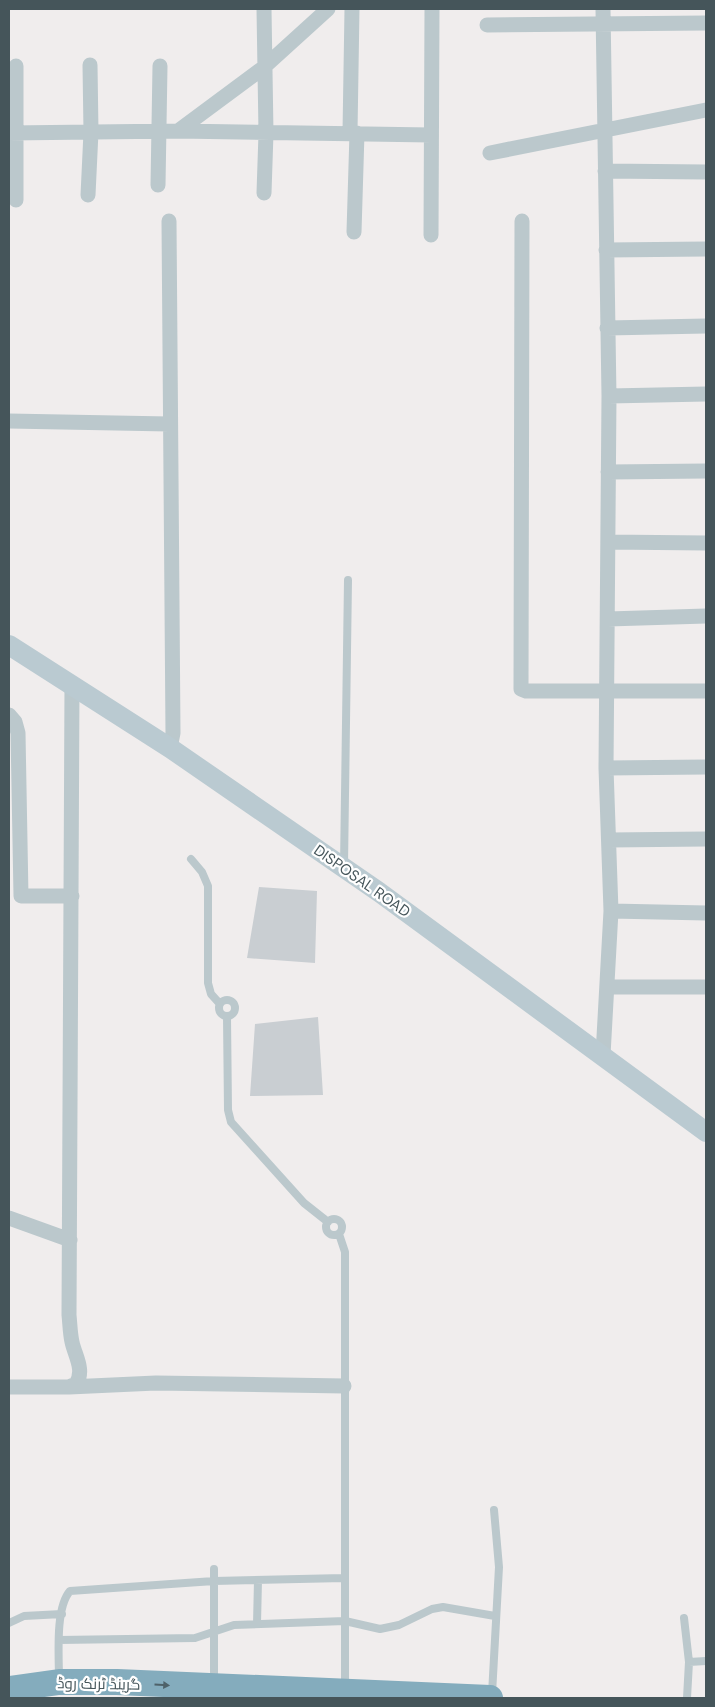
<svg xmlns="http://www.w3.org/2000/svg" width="715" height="1707" viewBox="0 0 715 1707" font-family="'DM Sans',Cairo,sans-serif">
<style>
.building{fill:#c9ced2}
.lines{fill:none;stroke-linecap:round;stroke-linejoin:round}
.lane{stroke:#bbc8cc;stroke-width:8}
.street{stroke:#bbc8cc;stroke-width:15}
.secondary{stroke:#bacad1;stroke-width:20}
.highway{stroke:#84acbd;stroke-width:26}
.oneway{fill:#4e6269}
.labels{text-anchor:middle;stroke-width:4.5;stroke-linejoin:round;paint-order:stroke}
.street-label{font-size:15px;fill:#45555a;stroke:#fff}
</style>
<rect width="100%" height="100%" fill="#f0eded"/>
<!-- building -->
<path class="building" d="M259,887L317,891L315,963L247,958Z
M318,1017L323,1095L250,1096L255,1024Z"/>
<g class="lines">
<!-- lane -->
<path class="lane" d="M191,859L202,872L208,886V983L211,994L220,1004
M344,866L348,580
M219 1008a8 8 0 1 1 16 0a8 8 0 1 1-16 0Z
M227,1017L228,1110L231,1122L304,1203L328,1222
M326 1227a8 8 0 1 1 16 0a8 8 0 1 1-16 0Z
M339,1234L345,1252V1688
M684,1618L689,1662L687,1698
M9,1623L24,1616L62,1614
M257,1624L258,1580
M59,1640L195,1638L234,1625L345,1621L380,1629L399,1625L432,1609L443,1607L495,1616
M689,1662L706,1661
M59,1679C59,1656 55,1608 70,1591L214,1581L344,1578
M214,1681V1569
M492,1694L499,1567L494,1510"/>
<!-- street -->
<path class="street" d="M264,9L266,133L264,193
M603,9L609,396L606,768L611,911L603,1055
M487,25L706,23
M16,66V200
M178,131L263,68L328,9
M350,132L352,9
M9,133L178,131L431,135
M490,153L706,110
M605,171L706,172
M158,185L160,66
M88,195L91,132L90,65
M169,221L173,733L170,748
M522,221L521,689L526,691H706
M354,232L357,133
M431,235L432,9
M606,250L706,249
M607,328L706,326
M609,396L706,394
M9,421L169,424
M608,472L706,471
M608,542L706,543
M608,619L706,616
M9,715L15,722L18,733L21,896H72
M606,768L706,767
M609,840L706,839
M611,911L706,913
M608,987H706
M9,1218L70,1240
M9,1387H69L76,1384C85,1370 75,1356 72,1342C70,1333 70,1324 69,1315L72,685
M69,1387L156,1383L344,1386"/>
<!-- secondary -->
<path class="secondary" d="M9,645L170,748L379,892L706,1132"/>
<!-- highway -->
<path class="highway" d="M9,1689L59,1682H117L490,1698"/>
</g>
<!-- one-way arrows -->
<defs><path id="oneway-solid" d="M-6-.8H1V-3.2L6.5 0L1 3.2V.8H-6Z" transform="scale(1.25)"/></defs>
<use class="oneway" href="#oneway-solid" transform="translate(162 1685) rotate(3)"/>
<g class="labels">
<!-- street labels -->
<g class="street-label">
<text transform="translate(362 881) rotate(35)" y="5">DISPOSAL ROAD</text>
<text transform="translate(99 1684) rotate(1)" y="5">گرینڈ ٹرنک روڈ</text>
</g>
</g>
<!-- border -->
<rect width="715" height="1707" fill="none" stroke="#45555a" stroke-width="20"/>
</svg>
